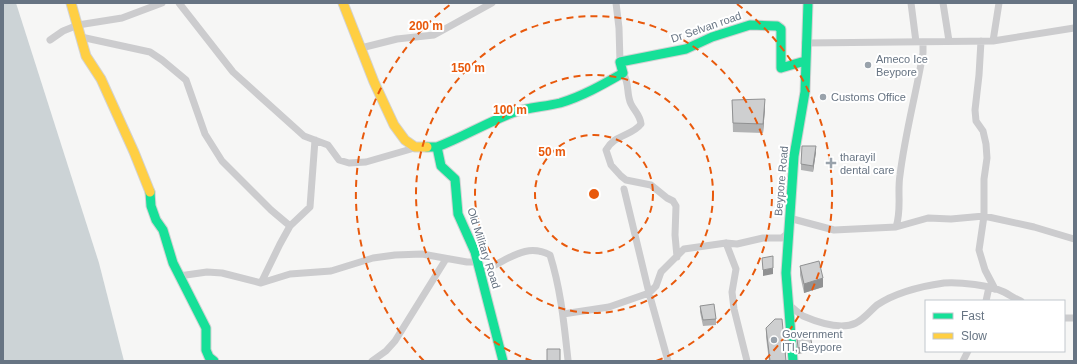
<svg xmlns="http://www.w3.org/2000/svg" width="1077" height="364" viewBox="0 0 1077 364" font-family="Helvetica,sans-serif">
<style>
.water{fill:#ccd3d6}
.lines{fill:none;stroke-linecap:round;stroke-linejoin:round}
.fast-casing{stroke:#d2d2d3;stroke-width:11}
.slow-casing{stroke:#d2d2d3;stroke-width:11}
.street{stroke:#ccccce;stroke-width:7}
.fast{stroke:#16e098;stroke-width:9}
.slow{stroke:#ffcf43;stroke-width:9}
.wall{fill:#b1b2b3}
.shaded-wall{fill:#909192}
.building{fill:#cecfd0;stroke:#909192}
.ring{fill:none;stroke:#e8590c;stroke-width:2;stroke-dasharray:7 5}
.poi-dot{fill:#99a2ab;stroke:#fff;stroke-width:1.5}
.labels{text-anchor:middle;stroke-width:4;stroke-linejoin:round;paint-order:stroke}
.street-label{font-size:11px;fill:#677483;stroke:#fff}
.poi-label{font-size:11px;fill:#677483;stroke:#fff;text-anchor:start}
.centre{fill:#e8590c;stroke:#fff;stroke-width:2}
.ring-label{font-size:12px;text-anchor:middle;font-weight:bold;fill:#e8590c;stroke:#fff;stroke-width:4;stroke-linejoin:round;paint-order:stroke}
</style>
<rect width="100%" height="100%" fill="#f6f6f5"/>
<!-- water -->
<path class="water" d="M3,3H16L99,263L124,361H3Z"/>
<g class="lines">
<defs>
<path id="fast" d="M427,147H437L441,166L455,179L458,214L475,252L503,361
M437,147C463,137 486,123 512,113C527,107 544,107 560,103C583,96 602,85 623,73L620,62L686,49L712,37L750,25L777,26L781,29V68L805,61
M150,192L151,206L156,220L163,230L173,263L206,328V350L209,357L214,361
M793,361L786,273L794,156L805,92L808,3"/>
<path id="slow" d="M71,3L86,56L101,79L134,152L150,192
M343,3L374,82L394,125L405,140L415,147H427"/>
</defs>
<!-- fast casing -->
<use href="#fast" class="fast-casing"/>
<!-- slow casing -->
<use href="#slow" class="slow-casing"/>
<!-- street -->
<path class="street" d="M179,3L233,72L304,136L328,145L339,160L349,163L366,162L418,147
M616,3L619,28L620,62
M911,3L916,42
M943,3L949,41
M81,37L150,52L162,60L186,80L205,134L222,161L271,210L290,226
M50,40L63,31L78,25L122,18L162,3
M981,41L979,75L975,110L976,121L983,131L986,144L987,158L984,179V216L979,250L985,270L995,289
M993,41L999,3
M805,43L993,41L1074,28
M361,48L397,39L434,35L492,3
M623,73C630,84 626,94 631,104C635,112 640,115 641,124C632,136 615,134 606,150L611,165L621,176L626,180L651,185L667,198L673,201L676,206L675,235L677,257
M624,189L649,293L668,361
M789,218L834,230L896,227C902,209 897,193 900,175C905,134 916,94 923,53V42
M896,227L928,218L951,219L984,216L1034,227L1074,239
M726,243L736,269L732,292L734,309L747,361
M480,271C505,264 523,241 550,255C561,290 564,324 568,360
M179,276L207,272L222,273L261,283L280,244L290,226L310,207L315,140
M261,283L290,274L331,271L373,258L395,255L422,254L467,262H477
M986,301L989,287
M788,304C793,308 798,313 803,316C817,322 841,330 856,323C865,318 870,311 877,305C895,293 923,286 944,283C960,282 990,285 1004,292C1010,295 1015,299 1021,301
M563,314L609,307L649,293L656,286L661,272L684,249L726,243L737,244L763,238H782L787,234L788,230
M1064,318H1074
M372,361L386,351L395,341L446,259
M963,361L968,351"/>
<!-- fast -->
<use href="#fast" class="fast"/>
<!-- slow -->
<use href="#slow" class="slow"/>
</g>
<!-- wall -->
<path class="wall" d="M732,100L765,108L763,133L733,132Z
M816,152L813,172L801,170V164Z
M800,266L823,287L804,293L800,275Z
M700,306L716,319V325L703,326L700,312Z
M766,328L786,352L785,340H789V353L786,352V361H769L766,337Z"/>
<!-- shaded-wall -->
<path class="shaded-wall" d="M765,99V108L763,133V124Z
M816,146V152L813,172V166Z
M773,268V274L763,276V270Z
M823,278V287L804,293V284Z
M812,345V351L798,354V348Z"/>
<!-- building -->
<path class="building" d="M765,99L763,124L733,123L732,100Z
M802,146H816L813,166L801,164Z
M773,256V268L763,270L762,258Z
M819,261L823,278L804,284L800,266Z
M714,304L716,319L703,320L700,306Z
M775,319H782L786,361H770L766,328Z
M810,335L812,345L798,348L797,338Z
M785,340H789V350L786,349Z
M547,349H560V361H547Z"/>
<!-- distance rings -->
<g class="ring">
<circle cx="594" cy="194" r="59"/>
<circle cx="594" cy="194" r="119"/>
<path d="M532 361A178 178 0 1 1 656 361"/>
<path d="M424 361A238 238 0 0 1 451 4M737 4A238 238 0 0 1 764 361"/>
</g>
<!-- markers -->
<g class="poi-dot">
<circle cx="868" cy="65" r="4"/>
<circle cx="823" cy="97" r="4"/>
<path d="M829 157h4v4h4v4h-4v4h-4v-4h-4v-4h4z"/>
<circle cx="774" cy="340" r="4"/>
</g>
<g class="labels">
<!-- street labels -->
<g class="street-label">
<text transform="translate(706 27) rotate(-19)" y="4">Dr Selvan road</text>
<text transform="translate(781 181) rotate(-85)" y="4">Beypore Road</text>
<text transform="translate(484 248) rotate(72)" y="4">Old Military Road</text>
</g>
<!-- poi labels -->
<g class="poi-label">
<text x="876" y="63">Ameco Ice<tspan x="876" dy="13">Beypore</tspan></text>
<text x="831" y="101">Customs Office</text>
<text x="840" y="161">tharayil<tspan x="840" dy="13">dental care</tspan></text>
<text x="782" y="338">Government<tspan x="782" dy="13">ITI, Beypore</tspan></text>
</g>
</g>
<circle cx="594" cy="194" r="6" class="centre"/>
<g class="ring-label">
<text x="426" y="30">200 m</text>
<text x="468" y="72">150 m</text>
<text x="510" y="114">100 m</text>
<text x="552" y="156">50 m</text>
</g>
<!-- border -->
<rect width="1077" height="364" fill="none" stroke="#677483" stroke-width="8"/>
<!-- legend -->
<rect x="925" y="300" width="140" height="52" fill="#ffffff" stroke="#c2c7cd"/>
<rect x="933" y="313" width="20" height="6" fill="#16e098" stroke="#c2c7cd"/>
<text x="961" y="320" font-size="12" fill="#677483">Fast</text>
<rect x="933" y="333" width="20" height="6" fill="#ffcf43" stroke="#c2c7cd"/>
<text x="961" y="340" font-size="12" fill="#677483">Slow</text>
</svg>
